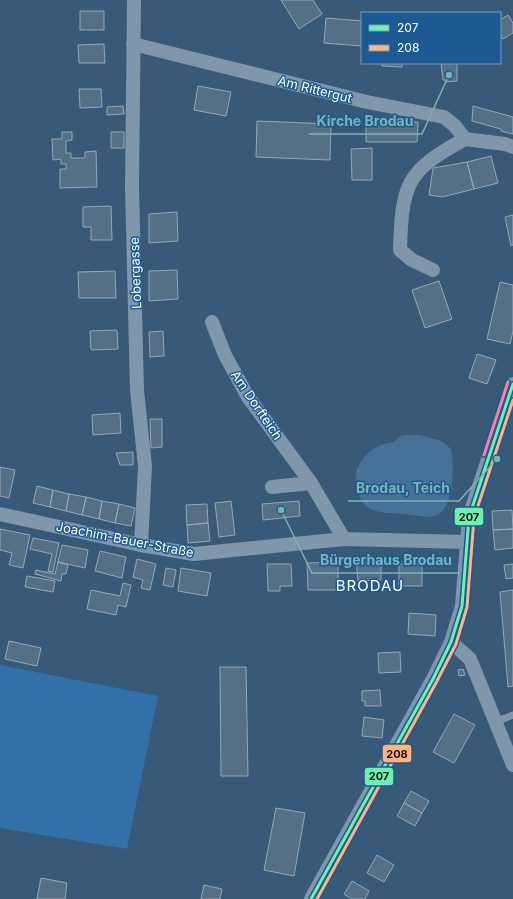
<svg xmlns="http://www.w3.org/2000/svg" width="513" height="899" viewBox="0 0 513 899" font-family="Inter,sans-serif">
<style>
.green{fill:#3170a9}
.water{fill:#477198}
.building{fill:#556f87;stroke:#95a8b9}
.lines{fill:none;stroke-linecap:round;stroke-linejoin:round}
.lane{stroke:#8096ab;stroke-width:7}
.street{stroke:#8096ab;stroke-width:14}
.bus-1-casing{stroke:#1d5a93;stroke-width:6}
.bus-2-casing{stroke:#1d5a93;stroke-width:6}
.bus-3-casing{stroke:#1d5a93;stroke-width:6}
.bus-1{stroke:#6df2ae;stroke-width:3}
.bus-2{stroke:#ffb580;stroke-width:3}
.bus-3{stroke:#ff8098;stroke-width:3}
.labels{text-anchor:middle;stroke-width:3;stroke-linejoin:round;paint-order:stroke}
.street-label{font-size:13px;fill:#fff;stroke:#1d5a93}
.quarter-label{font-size:15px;letter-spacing:1px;fill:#fff;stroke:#1d5a93}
.leader{fill:none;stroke:#7bb4af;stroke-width:1.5}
.callout-dot{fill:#7bb4af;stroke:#1d5a93;stroke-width:1.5}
.callout-label{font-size:14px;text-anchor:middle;font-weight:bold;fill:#7bb4af;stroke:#1d5a93;stroke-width:3;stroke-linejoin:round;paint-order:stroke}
.line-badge{stroke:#1d5a93;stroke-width:1.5}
.pale-badge-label{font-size:11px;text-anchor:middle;font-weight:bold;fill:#111}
</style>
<rect width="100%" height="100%" fill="#385978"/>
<!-- green -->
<path class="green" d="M0,665L158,696L127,849L0,828Z"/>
<!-- water -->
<path class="water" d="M419,435L442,441L451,449C454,465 455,510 435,516C425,518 414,515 404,514C394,513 378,514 369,508C361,503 359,496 357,487C352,471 363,453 379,446C383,443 389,444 393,442C396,440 398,438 401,436C405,434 413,436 419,435Z"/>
<!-- building -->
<path class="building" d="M281,0H313L322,14L299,29Z
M80,11H104V30H80Z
M508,15L513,23V33L503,39L500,34V20Z
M326,18L362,21V46L324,43Z
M104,44L105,63H79L78,45Z
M382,63H402V67L382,66Z
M441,63H457V81L446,82L445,80H443Z
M198,86L231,92L226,116L194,110Z
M79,89H101L102,107L80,108Z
M123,106L124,114L107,115V107Z
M473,106L513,117V134L501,131V129L472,121Z
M257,121L331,124L330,160L256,157Z
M366,121L418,122L417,142H366Z
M62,132H72V140L66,141V153H71V158H85V152L96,151L97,187L60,188V169H66V164H61V159L53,160L52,139H62Z
M111,132H124V148H111Z
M372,148V180H352L351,149Z
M491,156L498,183L474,189L467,162Z
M467,162L474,189L442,197L429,195L433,168Z
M111,206L112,240H91V227H83V207Z
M177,212L178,241L149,243V214Z
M513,215V245L511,246L505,217Z
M177,270L178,299L149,301V271Z
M115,271L116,298H79L78,272Z
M439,281L452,319L425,328L412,290Z
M500,282L513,285V331L510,344L487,339Z
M117,330L118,349L91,350L90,331Z
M163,331L164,356L150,357L149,332Z
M477,354L496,360L487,384L469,378Z
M120,413L121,433L93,435L92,415Z
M150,419H162V447L151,448Z
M133,452V465H120L116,453Z
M0,467L15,470L9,498L0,496Z
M37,486L53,490L50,507L33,503Z
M53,490L69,494L66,511L50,507Z
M69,494L86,497L82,515L66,511Z
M86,497L102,501L99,519L82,515Z
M102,501L119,504L115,523L99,519Z
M231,501L235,535L219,537L215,503Z
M299,501L300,516L263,520L262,504Z
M119,504L135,508L131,526L115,523Z
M207,504L208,523L187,525L186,505Z
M512,510L513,529L493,530L492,511Z
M208,523L210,541L188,543L187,525Z
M0,529L30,535L23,568L9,565L12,553L0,550Z
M513,529V548L495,550L493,530Z
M33,538L59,543L53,572L48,571L52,554L30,549Z
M62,545L88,550L85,568L58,562Z
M100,551L126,557L122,578L95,571Z
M137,559L156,564L150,590L141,588L143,580L133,577Z
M356,559H381V580L358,581Z
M58,562L68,565L66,574H62L61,581L35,574L36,570L55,574Z
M338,562V590H308L307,563Z
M267,564H291L292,586H280V591H268Z
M399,564H422V586H399Z
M513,564V578L506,579L504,565Z
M166,568L176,570L173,587L163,585Z
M181,568L211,573L207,596L178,591Z
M27,576L55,581L53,592L25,587Z
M123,583L131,585L126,607L118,605L116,615L87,609L91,590L120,596Z
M513,590V686L508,687L500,592Z
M409,613L436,615L435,636L408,634Z
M9,641L41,648L37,666L5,659Z
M400,652L401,672L379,673L378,653Z
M220,667H246L248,776H221Z
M463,669L465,675L459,676L458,670Z
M380,690L381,706H365V701H362V691Z
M454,714L475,725L454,763L433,752Z
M364,717L384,720L382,738L362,736Z
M411,791L429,801L422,813L404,803Z
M404,803L422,813L415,826L397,816Z
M276,808L305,813L294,876L264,870Z
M377,855L394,865L384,882L367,873Z
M41,878L67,883L65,899H37Z
M352,881L369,891L365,899H352L344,894Z
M204,885L222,889L220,899H201Z"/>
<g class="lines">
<!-- lane -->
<path class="lane" d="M495,722L513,715"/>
<!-- street -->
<path class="street" d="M134,0L132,187L137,390L145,466L141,545
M133,44L367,102L444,117L455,126L465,139L505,144L513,147
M433,270L412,260L400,250C402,184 406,171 465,139
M212,322L225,355L248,397L311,483L344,539
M272,487L311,483
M0,514L141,545L194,554L344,539L466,542
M451,642L470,659L513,765
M311,899L433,679L451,642L462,606L469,517L513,384"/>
<defs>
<path id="bus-1" d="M311,899L433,679L451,642L462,606L469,517L513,384"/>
<path id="bus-2" d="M317,899L437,681L456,644L467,607L474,518L513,400"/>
<path id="bus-3" d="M484,455L508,382"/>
</defs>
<!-- bus-1 casing -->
<use href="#bus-1" class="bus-1-casing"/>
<!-- bus-2 casing -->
<use href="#bus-2" class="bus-2-casing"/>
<!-- bus-3 casing -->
<use href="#bus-3" class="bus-3-casing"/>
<!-- bus-1 -->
<use href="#bus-1" class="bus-1"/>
<!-- bus-2 -->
<use href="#bus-2" class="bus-2"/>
<!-- bus-3 -->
<use href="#bus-3" class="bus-3"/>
</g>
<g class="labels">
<!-- street labels -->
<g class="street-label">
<text transform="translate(315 89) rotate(14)" y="5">Am Rittergut</text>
<text transform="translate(135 273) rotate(-92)" y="5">Lobergasse</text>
<text transform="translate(257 405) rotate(56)" y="5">Am Dorfteich</text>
<text transform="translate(125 539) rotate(11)" y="5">Joachim-Bauer-Straße</text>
</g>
<!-- quarter labels -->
<g class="quarter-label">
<text x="370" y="591">BRODAU</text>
</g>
</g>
<!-- callouts -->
<path class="leader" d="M449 75L422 134H309M497 459L459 501H348M281 510L312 573H460"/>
<g class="callout-dot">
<circle cx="449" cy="75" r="4"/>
<circle cx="497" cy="459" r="4"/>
<circle cx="281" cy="510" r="4"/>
</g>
<g class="callout-label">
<text x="365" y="126">Kirche Brodau</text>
<text x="403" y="493">Brodau, Teich</text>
<text x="386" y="565">Bürgerhaus Brodau</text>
</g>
<g class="line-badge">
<rect x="454" y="507" width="30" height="19" rx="4" fill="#6df2ae"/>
<rect x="382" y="744" width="30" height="19" rx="4" fill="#ffb580"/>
<rect x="364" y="767" width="30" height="19" rx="4" fill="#6df2ae"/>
</g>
<g class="pale-badge-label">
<text x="469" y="521">207</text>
<text x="397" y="758">208</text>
<text x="379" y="780">207</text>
</g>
<!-- legend -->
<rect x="361" y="12" width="140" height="52" fill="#1d5a93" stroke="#779cbe"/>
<rect x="369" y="25" width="20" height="6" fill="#6df2ae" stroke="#779cbe"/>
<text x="397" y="32" font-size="12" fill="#ffffff">207</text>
<rect x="369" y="45" width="20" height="6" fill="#ffb580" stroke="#779cbe"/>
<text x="397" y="52" font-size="12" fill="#ffffff">208</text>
</svg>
